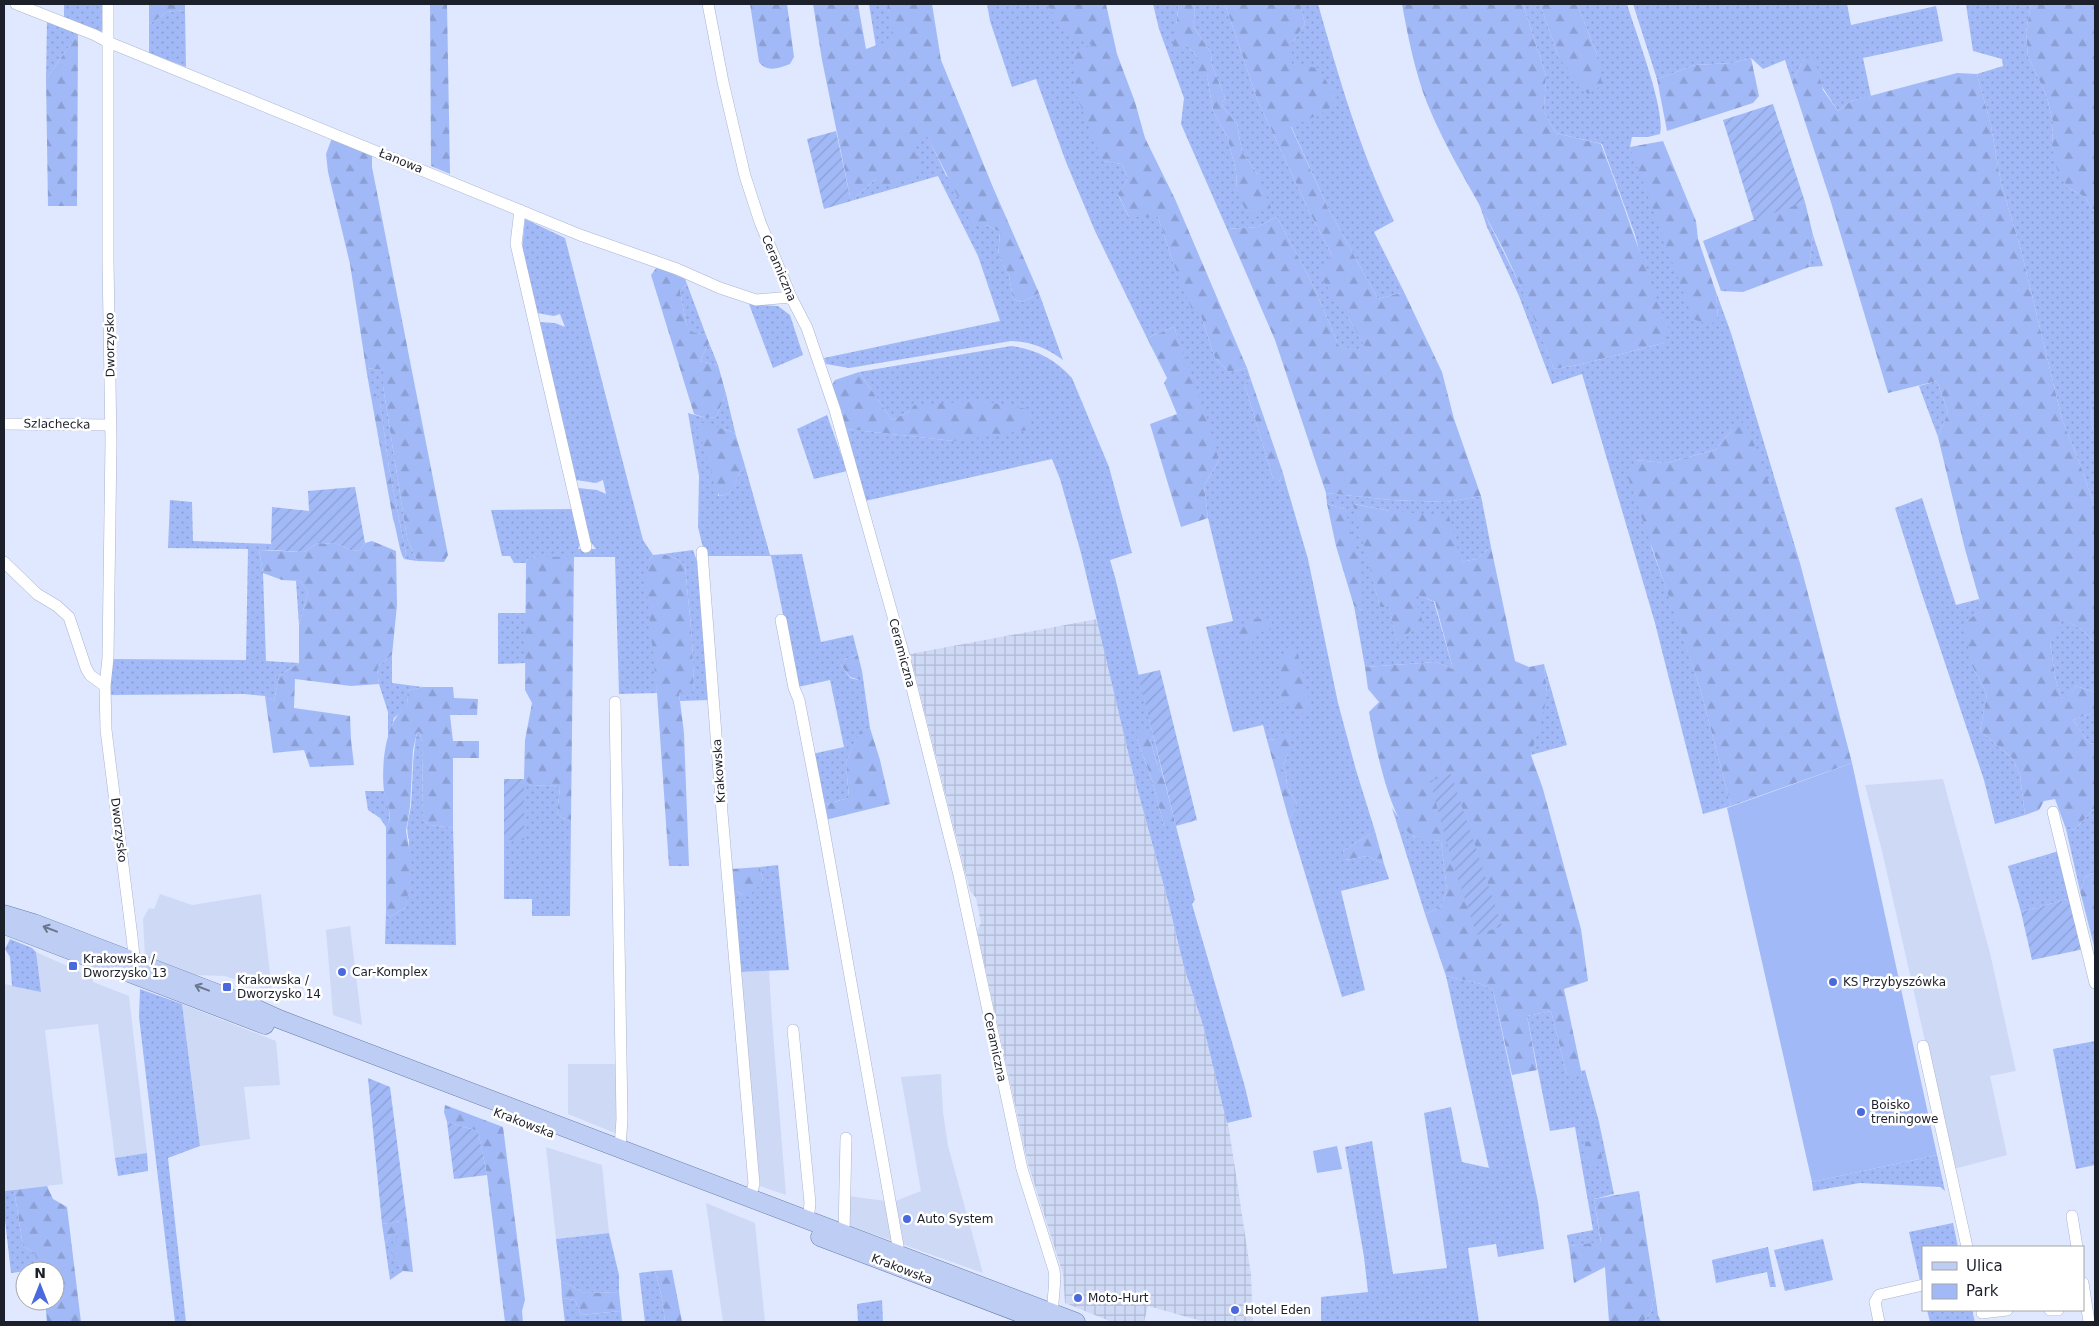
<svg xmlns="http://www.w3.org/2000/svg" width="2099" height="1326" viewBox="0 0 2099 1326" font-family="'DejaVu Sans',sans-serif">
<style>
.built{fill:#ced9f5}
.industrial{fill:url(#industrial-grid)}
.grass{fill:url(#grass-dots)}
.forest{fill:url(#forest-firs)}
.park{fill:#a2b9f7}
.garden{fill:url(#garden-furrows)}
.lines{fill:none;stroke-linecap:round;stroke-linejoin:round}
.minor-casing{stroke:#aab4cf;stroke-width:12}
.primary-casing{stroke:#697aa9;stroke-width:19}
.minor{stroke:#fff;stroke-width:11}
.primary{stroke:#becdf4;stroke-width:18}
.oneway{stroke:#6d768f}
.poi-dot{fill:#4969dc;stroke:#fff;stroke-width:2}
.labels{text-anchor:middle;stroke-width:5;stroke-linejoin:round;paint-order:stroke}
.street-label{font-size:12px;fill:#1c202a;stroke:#fff}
.poi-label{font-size:12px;fill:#1c202a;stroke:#fff;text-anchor:start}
</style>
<defs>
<pattern id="industrial-grid" width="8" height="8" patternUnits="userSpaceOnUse" patternTransform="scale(1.25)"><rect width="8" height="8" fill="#ced9f5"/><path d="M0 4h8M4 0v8" fill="none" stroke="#b0bad2"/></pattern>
<pattern id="grass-dots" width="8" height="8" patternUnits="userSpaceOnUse" patternTransform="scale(1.25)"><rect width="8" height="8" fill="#a2b9f7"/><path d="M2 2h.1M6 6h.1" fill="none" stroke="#8b9fd4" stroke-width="1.8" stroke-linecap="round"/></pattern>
<pattern id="forest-firs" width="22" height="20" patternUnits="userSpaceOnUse" patternTransform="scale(1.25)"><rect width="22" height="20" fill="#a2b9f7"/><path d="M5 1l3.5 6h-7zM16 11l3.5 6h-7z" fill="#8b9fd4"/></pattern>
<pattern id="garden-furrows" width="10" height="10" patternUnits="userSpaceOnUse" patternTransform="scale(1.25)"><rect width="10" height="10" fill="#a2b9f7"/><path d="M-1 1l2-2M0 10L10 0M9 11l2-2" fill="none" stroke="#8b9fd4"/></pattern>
</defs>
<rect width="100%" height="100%" fill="#dfe8ff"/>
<!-- built -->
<path class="built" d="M1943,779L1990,953L2016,1071L1990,1076L2007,1155L1954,1169L1882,851L1865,785Z
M160,894L192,905L261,894L272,991L225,976L194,975L145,957L143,919L149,908L154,909Z
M350,926L362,1025L333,1015L326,930Z
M36,952L92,977L93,982L129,996L147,1153L115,1158L98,1024L45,1030L63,1184L4,1191V984L40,991Z
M769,971L772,1020L786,1195L760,1186L740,972Z
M182,1004L276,1041L280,1085L244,1087L250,1139L200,1146Z
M568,1064H627V1138L568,1114Z
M941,1074L943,1112L948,1146L983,1273L848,1225V1196L893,1202L921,1191L901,1077Z
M546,1147L602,1165L609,1233L556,1239Z
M706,1203L755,1223L765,1322H723Z"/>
<!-- industrial -->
<path class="industrial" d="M1097,619L1133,773L1168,901L1184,967L1203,1025L1229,1129L1251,1274L1253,1322H1205L1148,1306L1144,1322H1112L1065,1303L1063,1274L1028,1164L977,930L981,923L976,898L970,891L910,654Z"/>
<!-- grass -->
<path class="grass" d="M64,4H105L104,27L101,32L64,18Z
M869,4H887L895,39L876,47Z
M987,4H1047L1093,45L1103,161L1122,164L1128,178L1118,195L1129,217H1158L1173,262L1201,316L1215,358L1229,372L1247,368L1251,380L1247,382L1244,387L1247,392L1274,482H1279L1283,473L1286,484L1308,559L1338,703L1356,770L1375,831L1343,851L1346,860L1367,856L1384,864L1389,879L1341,891L1365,990L1342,997L1289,820L1297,805L1287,786L1286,773L1282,769L1288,754L1276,739L1267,740L1263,725L1233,732L1206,627L1233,621L1208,518L1204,486L1219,460L1174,327L1147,338L1095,231L1066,162L1036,79L1012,87L990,21Z
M1153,4H1179L1176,23L1186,44L1198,58L1207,75L1213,111L1227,136L1236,171L1237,192L1258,175L1242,152L1237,124L1222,106L1225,97L1211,63L1212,54L1193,26L1195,12L1193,4H1225L1257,99L1310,213L1332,255L1348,317L1369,353L1339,346L1312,283L1277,217L1257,227L1227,229L1181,124L1184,98L1159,29Z
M1300,4H1318C1339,78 1360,151 1394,221L1374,232L1404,292L1378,299L1328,208L1291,126L1299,122L1292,65V43L1305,24Z
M1523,4H1540L1559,58L1598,57L1577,4H1627C1635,31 1666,110 1660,134L1648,137H1632L1630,147L1718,318L1716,292L1731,333L1800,563L1774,497L1732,430L1715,450L1666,463L1635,460L1652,549L1674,610L1700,688L1731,806L1703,814L1655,623L1582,374L1552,384L1519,296L1487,227L1479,203L1529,303L1554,369L1578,365L1664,343L1635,235L1602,144L1556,133L1544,112L1546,76Z
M1633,4H1847L1851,25L1936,6L1943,41L1863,58L1871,96L1851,101L1838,111L1804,59L1792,82L1785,60L1763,69L1751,58L1732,63L1695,65L1657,79Z
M1966,4H2031L2026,32L2028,56L2047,97L2053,123L2052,147L2067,187L2085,197L2095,213V406L2092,408L2091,423L2095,437V508L2083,472L2062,419L2021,250L2001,183L1991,126L1977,74L2003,66L2002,59L1973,51Z
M185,10L186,67L149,53V24L167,12Z
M47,21L78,34L46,79Z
M927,135L946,175L986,225L1000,232L998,255L1009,275L1013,299L1022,302L1039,293L1063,360C1046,348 1032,342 1011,341L849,368L826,364L824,358L1000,321L978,256L938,176L851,201L877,178L914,139Z
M525,219L565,238L643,540L653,555L649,561L657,693L619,694L615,557H536L528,559L526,563H514L510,556H502L491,510L573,509L581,542L578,549H596L590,541L578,488L597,490L606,494L603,480L596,483L576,480L538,322L555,323L565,327L560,314L554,316L537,313L522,250Z
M1813,235L1823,266L1809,267Z
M687,284L706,335L691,332L686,323L680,291Z
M749,304L778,306L790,315L803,355L773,368Z
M709,343L718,365L700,361Z
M1011,346C1035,349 1055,359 1072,378L1109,467L1132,553L1110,560L1115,577L1162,772L1159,770L1150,739H1137L1152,780L1164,826H1176L1195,900L1192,904L1245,1087L1252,1117L1227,1123L1203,1025L1184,967L1168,901L1133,773L1081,553L1060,479L1052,459L865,501L846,429L954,441L910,411L892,420L859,372Z
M366,368L383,370V386L407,538L417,561L404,559L406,554L389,468L380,403L374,391H370Z
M1937,381L1948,412L1938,437L1919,386Z
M726,394L736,436L733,432L719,428L718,496C740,494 731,480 745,466L770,555L802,554L821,642L853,635L858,655L845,659L841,665L850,678L859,680L862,671L870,728L860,732L846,762L849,798L822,805L812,754L844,747L830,680L798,687L771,556H705L698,527L699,476L688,413L706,418L716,417Z
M827,415L847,471L814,479L797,429Z
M1326,493L1391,500L1447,502L1481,496L1491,547L1476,559L1461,562L1390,511L1354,504L1380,607L1389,606L1398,646L1411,630L1412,592L1434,602L1453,669L1436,662L1365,667L1354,606L1362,610L1345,509L1327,504Z
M1922,498L1956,605L1979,599L1983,609L1967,621L1972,666L1987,694L1980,731L2012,758L2020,775L2025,815L1995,824L1984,780L1921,591L1895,508Z
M170,500L192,502L193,541L271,544V550H259L263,573L266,661L299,663L279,676L274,701L265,696L244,694L109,695L112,659L246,660L248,549L168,548Z
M693,550L697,561L710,700L680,701L679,693L694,690L692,638L685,565L677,559L663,554Z
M296,581H300L308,592L299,625Z
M498,613H526V663L498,664Z
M2062,618L2081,629L2095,643V692L2076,686L2063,703L2056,681L2050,643Z
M392,655V683L423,687L407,691L408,705L394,718L388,740V712L379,684L377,667Z
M1544,664L1567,745L1531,755L1547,693Z
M2095,712V744L2089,743L2073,720Z
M417,732H420L422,743L423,820L430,825L453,828L456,945L385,944L386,911L390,917L406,907L409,840C405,828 409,818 411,806C413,781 412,757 417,732Z
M524,779L531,786L550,785L560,788L557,812L562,818L571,820L570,916H532V899H504V840L524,839Z
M365,791H384C387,803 394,817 386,827L380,818L368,810Z
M1392,808L1404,826L1414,837L1441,841L1447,891L1441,907L1425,914Z
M2095,808V872L2085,877L2080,891L2066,829L2074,830Z
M2059,851L2071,898L2021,912L2008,866Z
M778,865L789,970L740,972L734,889L742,895L763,881L760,867Z
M10,939L32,948L36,952L41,992L12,986L10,957L5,949Z
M1446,976L1481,984L1493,990L1538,1202L1544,1249L1498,1257L1496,1244L1468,1248L1479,1322H1321V1297L1368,1292L1364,1257L1345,1147L1372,1141L1393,1274L1447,1268L1424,1113L1451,1107L1462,1162L1489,1168Z
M140,989L182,1004L200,1146L168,1158L186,1322H175L139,1017Z
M1551,1011L1567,1075H1582L1581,1071L1585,1070L1599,1122L1614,1194L1594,1199L1601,1243L1569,1246L1567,1235L1593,1230L1575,1127L1550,1131L1527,1016Z
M2095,1041V1165L2076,1169L2053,1049Z
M147,1153L148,1171L118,1176L115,1158Z
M1937,1155L1945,1191L1940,1187L1860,1183L1813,1191L1812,1182Z
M14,1190L23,1246L34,1253L42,1269L11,1273L4,1211V1191Z
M1953,1223L1958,1247H1923V1281H1920L1909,1232Z
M405,1232L392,1252L403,1271L390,1280L385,1244L391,1234Z
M609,1233L619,1275V1292L585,1293L561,1281L556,1239Z
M1823,1239L1833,1280L1785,1291L1774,1250Z
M1768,1247L1776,1287H1770L1767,1272L1716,1283L1712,1260Z
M655,1271L662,1298L665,1322H645L639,1273Z
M1655,1293L1658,1315L1661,1322H1643L1651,1312Z
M562,1298L575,1300L581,1315L621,1311L622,1322H565Z
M882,1300L883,1322H858L857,1304Z
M1927,1310H1972L1975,1322H1930Z"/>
<!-- forest -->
<path class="forest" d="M149,4H185V10L167,12L149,24Z
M430,4H447L450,174L431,166Z
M750,4H787L794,57L790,64C779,68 767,73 759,62Z
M813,4H858L866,49L894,39L887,4H932L941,60L992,185L1039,293L1022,302L1013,299L1009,275L998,255L1000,232L986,225L972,224L927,136L914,140L920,174L884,187L877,178L851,201L822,60Z
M1047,4H1106L1117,54L1135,102L1145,138L1175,199L1247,368L1229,372L1215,358L1201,316L1192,310L1173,262L1158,217H1129L1118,194L1128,178L1122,164L1103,161L1077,97L1072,54L1092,45L1064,33Z
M1179,4H1193L1195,12L1193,26L1212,54L1211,63L1225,97L1222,106L1237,124L1242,152L1258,175L1271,208L1248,215L1237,192L1236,171L1227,136L1213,111L1207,75L1196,71L1198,58L1186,44L1179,57L1172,51Z
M1225,4H1300L1305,24L1292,43V65L1318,68L1337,98L1327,111L1291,127L1328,208L1378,299L1404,292L1442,372L1454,419L1481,496L1447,502L1391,500L1326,493L1275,340L1227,229L1257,227L1277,217L1312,283L1339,346L1368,352L1348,317L1319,275L1332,255L1310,213L1257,99Z
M1402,4H1523L1546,76L1544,112L1556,133L1601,144C1625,206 1644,269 1669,330L1664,343L1578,365L1554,369C1538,327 1522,287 1502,247C1478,199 1447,153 1427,103C1415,72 1408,37 1402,4Z
M1540,4H1577L1598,57L1602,85L1588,94L1559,58Z
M2031,4H2095V213L2085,197L2067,187L2057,169L2052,147L2053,123L2047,97L2028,56L2026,32Z
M78,34L77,206H48L46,79Z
M1814,57L1823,90L1838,111L1851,101L1915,84L1957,73L1977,74L1991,126L2001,183L2021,250L2062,419L2083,472L2095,508V643L2081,629L2063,619L2050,643L2056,681L2063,702L2076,686L2095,692V712L2073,720L2089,743L2095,744V808L2074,830L2066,829L2055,799L2044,801L2039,810L2025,815L2020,775L2012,758L1980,731L1987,694L1972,666L1965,629L1967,621L1982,609L1965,549L1938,437L1948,412L1937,381L1888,393L1830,199L1792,82L1804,59Z
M1751,58L1759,96L1753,103L1667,131L1657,79L1695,65L1732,63Z
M332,138L372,154V167L448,555L444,562L417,561L407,538L383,386V370L366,368L350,264L328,172L326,154Z
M1663,141L1696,221L1698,239L1716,292L1718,318L1710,325L1693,319L1630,147Z
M1805,202L1813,235L1809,267L1743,292L1721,291L1703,241L1777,210Z
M657,267L685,279L687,284L680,291L686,323L692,332L706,335L709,343L700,361L718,365L726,394L716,417L706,418L694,414L651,275Z
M1174,327L1206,415L1219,460L1204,486L1208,518L1181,527L1150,424L1177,414L1164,383L1167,378L1147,338Z
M859,372L892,420L910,411L914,405L982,401L1027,409L1031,424L1028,430L954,441L846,429L832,385L835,380Z
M1251,380L1283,473L1279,482H1274L1247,392L1244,387L1247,382Z
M370,391H374L380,402L389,468L406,554L404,559C399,551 397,530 393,519Z
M2095,406V437L2091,423L2092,407Z
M1745,421L1800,563L1852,763L1731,806L1700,688L1628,477L1635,460L1666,463L1715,450L1732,430Z
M696,422C710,423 720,429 733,432L736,436L745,466C731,480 741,493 719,496Z
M1327,504L1345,509L1362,574V610L1354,606L1336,546Z
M1353,504L1390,511L1449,516L1461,562L1476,559L1491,547L1515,661L1529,667L1544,664L1547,693L1544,710L1531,755L1543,789L1581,929L1588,981L1564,989L1582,1075H1567L1551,1011L1527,1016L1537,1070L1512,1075L1493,990L1481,984L1446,976L1425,914L1441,907L1447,891L1441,841C1434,840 1422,840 1415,837C1390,826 1374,738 1369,712L1379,702L1368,689L1365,667L1436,662L1453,669L1435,602L1413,593L1425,629L1411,630L1398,647L1389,607H1380Z
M372,541L396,551L397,605L392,655L377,667L379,684L351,686L295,679L294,708L350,716L351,740L354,765L310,767L304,750L273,753L265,696L274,701L279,676L299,663V625L308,592L300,581L282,580L263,573L259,550L304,552L317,543L338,544L352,551L360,550L365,543Z
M663,554L677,559L685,565L692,638L694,691L679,693L684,733L689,866H669L657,693L646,583L649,561L653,555Z
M536,557H574L571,820L562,818L557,812L560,788L550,785L531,786L524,779L525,740L532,703L525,690L526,563L528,559Z
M1273,618L1270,630L1259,632L1252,640V648L1237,634L1248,619Z
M1289,646L1297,650L1310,703L1306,714L1297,712L1291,705L1281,703V657Z
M858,655L862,671L860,680L850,677L841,665L845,659Z
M423,687H453L454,698L478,699L477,715H450L453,741H479V758H453V828L430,825L423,820L422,743L420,732H417L413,750L410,807L406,831L412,866L406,907L390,917L386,911V827C395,816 386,804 384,791C381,766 385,719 408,705L407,691Z
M1139,726L1150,739L1159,770L1162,772L1176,826H1164L1152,780L1137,739Z
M870,728L880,760L890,804L825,820L822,805L849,798L846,762L860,731Z
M1282,733L1292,734L1288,754L1282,769L1286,773L1287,786L1297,805L1289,820L1267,740L1276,739Z
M1375,831L1384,864L1367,856L1345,860L1343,851Z
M760,867L763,881L752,893L742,895L734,889L732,869Z
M2095,872V950L2080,891L2085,877Z
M445,1105L503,1127L525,1300L522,1311L523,1322H505L487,1175L478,1131L447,1122L444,1112Z
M1597,1140L1602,1157L1600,1164L1593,1165L1587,1162L1585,1142Z
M47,1186L53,1199L67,1207L81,1322H47L45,1301H55V1271H42L34,1253L23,1246L14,1190Z
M1639,1191L1655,1293L1651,1312L1643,1322H1609L1605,1267L1574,1283L1569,1246L1601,1242L1594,1199Z
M407,1220L413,1272L403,1271L392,1253L393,1240L404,1233L391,1234L385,1244L382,1224Z
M672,1270L682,1322H665L662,1298L655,1271Z
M561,1281L585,1293L619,1292L621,1311L581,1315L575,1300L562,1298Z"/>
<!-- park -->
<path class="park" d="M1852,763L1937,1155L1812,1182L1727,808Z
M1337,1146L1342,1169L1317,1173L1313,1151Z"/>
<!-- garden -->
<path class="garden" d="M1773,104L1805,202L1754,220L1723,120Z
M836,131L851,201L824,209L807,139Z
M355,487L365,543L360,550L352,551L338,544L317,543L304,552L271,550L272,507L309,511L308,491Z
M1160,670L1197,820L1176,826L1138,675Z
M1451,774L1502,926L1477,935L1451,858L1430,781Z
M504,779H524V840H504Z
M2071,898L2084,949L2032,960L2021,912Z
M368,1078L390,1087L407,1220L382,1224Z
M447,1122L478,1131L487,1175L454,1179Z"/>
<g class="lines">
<defs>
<path id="minor" d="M16,4L95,35L108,42L580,235L677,269L720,288L756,300L791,297
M108,4V261L111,442L108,658L105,686L106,730L132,937L134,956L130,966
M708,4L723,82L745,176L760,222L791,297L807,328L835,410L903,652L959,875L1022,1169L1054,1270C1057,1287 1050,1303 1054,1318
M520,210L516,244L586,547
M4,424L110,425
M702,552L722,813L754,1184L750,1198
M4,562L37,594L57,606L69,617L86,668L90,675L105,686
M781,620L794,688L799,700L822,819L898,1246L897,1253
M615,702L622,1119L620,1148
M2053,812L2095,983
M793,1030L810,1203L808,1220
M1923,1046L1967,1247
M2072,1216L2077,1247
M844,1233L846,1138
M2083,1283L2089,1322
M2050,1310H2058
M1982,1313L2007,1310
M1879,1322L1875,1302L1879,1295L1923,1285"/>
<path id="primary" d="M4,914L34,923L248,1005L279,1019L1076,1322
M4,925L265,1025
M820,1237L1043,1322"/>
</defs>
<!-- minor casing -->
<use href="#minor" class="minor-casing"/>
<!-- primary casing -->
<use href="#primary" class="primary-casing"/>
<!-- minor -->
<use href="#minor" class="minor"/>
<!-- primary -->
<use href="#primary" class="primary"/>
</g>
<!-- one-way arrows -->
<defs><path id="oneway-shaft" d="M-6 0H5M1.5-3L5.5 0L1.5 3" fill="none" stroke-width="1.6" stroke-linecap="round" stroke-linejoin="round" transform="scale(1.25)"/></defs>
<g class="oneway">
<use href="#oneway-shaft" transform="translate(50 929) rotate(-159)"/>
<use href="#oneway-shaft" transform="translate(202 988) rotate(-159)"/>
</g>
<!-- markers -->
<g class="poi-dot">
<rect x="68" y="961" width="10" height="10" rx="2.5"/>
<circle cx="342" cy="972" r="5"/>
<circle cx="1833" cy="982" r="5"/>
<rect x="222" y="982" width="10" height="10" rx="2.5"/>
<circle cx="1861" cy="1112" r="5"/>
<circle cx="907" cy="1219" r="5"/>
<circle cx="1078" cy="1298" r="5"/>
<circle cx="1235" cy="1310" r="5"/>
</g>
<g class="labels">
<!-- street labels -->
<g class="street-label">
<text transform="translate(401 161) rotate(22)" y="4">Łanowa</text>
<text transform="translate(779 268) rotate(67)" y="4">Ceramiczna</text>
<text transform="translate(110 345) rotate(-91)" y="4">Dworzysko</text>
<text transform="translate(57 424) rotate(1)" y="4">Szlachecka</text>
<text transform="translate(902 653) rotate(75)" y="4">Ceramiczna</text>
<text transform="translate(719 771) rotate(-94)" y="4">Krakowska</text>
<text transform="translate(119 830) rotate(83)" y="4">Dworzysko</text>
<text transform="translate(995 1047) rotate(78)" y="4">Ceramiczna</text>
<text transform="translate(524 1123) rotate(21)" y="4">Krakowska</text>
<text transform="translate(902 1269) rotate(21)" y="4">Krakowska</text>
</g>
<!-- poi labels -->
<g class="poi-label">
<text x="83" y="963">Krakowska /<tspan x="83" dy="14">Dworzysko 13</tspan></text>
<text x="352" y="976">Car-Komplex</text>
<text x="237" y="984">Krakowska /<tspan x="237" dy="14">Dworzysko 14</tspan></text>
<text x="1843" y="986">KS Przybyszówka</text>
<text x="1871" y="1109">Boisko<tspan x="1871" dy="14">treningowe</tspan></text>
<text x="917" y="1223">Auto System</text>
<text x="1088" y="1302">Moto-Hurt</text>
<text x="1245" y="1314">Hotel Eden</text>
</g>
</g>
<!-- border -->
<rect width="2099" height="1326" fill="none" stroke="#1c202a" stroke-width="10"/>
<!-- legend -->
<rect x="1922" y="1246" width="162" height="65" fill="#ffffff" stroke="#a4a6aa"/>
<rect x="1932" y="1262" width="25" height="8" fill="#becdf4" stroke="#a4a6aa"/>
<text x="1966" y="1271" font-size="15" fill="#1c202a">Ulica</text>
<rect x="1932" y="1284" width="25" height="15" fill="#a2b9f7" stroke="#a4a6aa"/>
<text x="1966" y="1296" font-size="15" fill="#1c202a">Park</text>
<!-- north arrow -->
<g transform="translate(40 1286)"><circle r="24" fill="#ffffff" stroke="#a4a6aa"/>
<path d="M0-4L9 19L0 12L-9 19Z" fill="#4969dc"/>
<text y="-8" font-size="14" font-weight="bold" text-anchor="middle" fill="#1c202a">N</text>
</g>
</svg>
